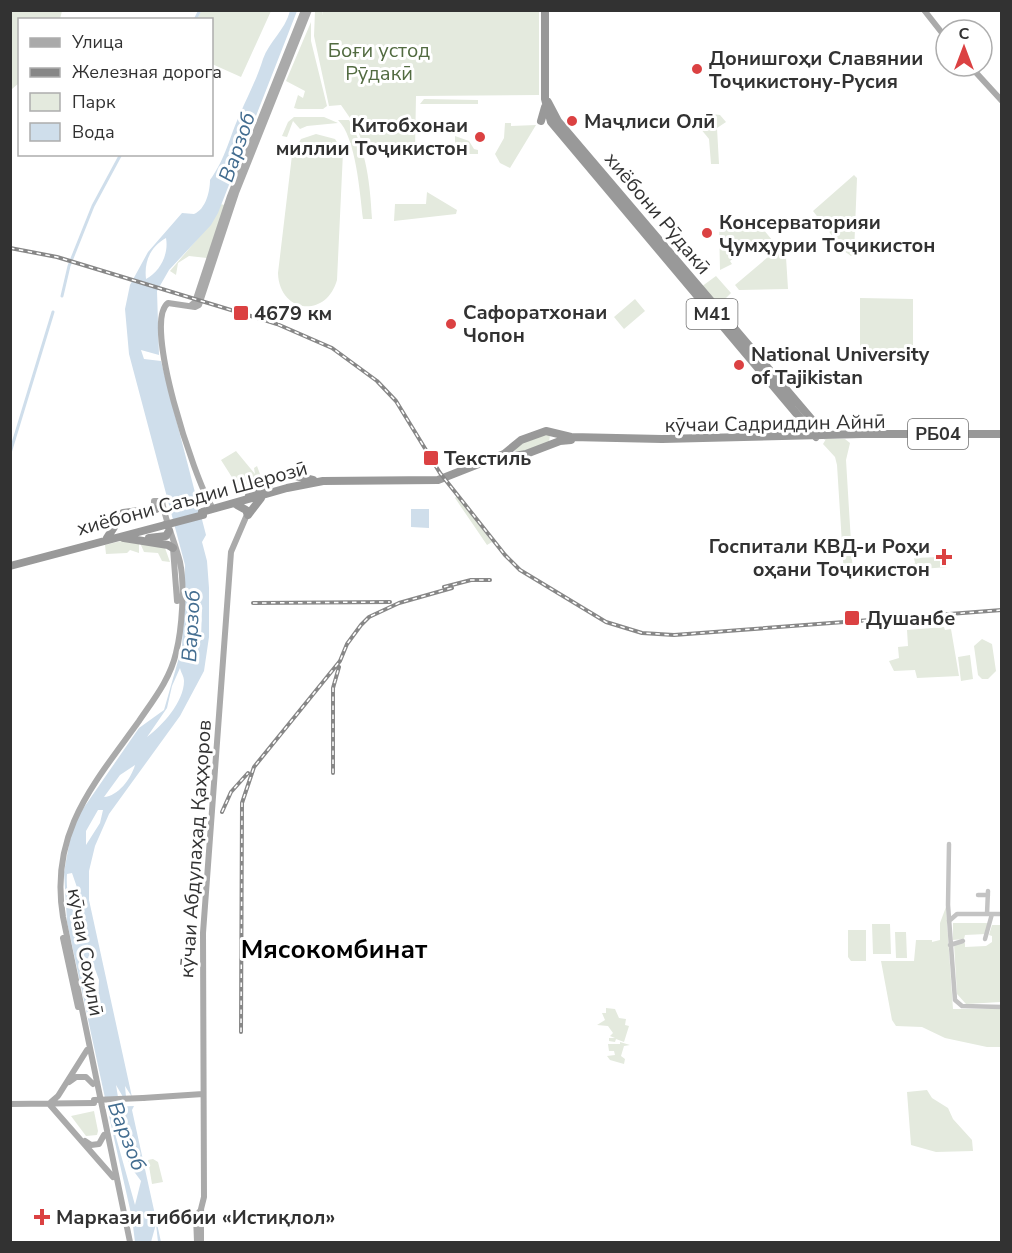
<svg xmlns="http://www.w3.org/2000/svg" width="1012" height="1253" viewBox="0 0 1012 1253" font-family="'Nunito Sans',sans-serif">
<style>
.green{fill:#e4eade}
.water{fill:#cfdeeb;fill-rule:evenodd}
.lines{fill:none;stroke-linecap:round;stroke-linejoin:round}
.canal{stroke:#cfdeeb;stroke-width:3}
.river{stroke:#cfdeeb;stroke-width:4}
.taxiway{stroke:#c3c3c3;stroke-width:4.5}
.major{stroke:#aaa;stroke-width:6}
.highway{stroke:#999;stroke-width:8}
.rail-casing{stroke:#878787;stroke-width:4}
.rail{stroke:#fff;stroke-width:1.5;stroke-dasharray:4.5;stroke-linecap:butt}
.major-bridge{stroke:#aaa;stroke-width:6}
.highway-bridge{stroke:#999;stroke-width:8}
.poi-dot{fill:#db4142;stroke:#fff;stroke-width:2}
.labels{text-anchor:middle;stroke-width:6;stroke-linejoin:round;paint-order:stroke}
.shield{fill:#fff;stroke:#707070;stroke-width:1.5}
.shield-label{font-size:18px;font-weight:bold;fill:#323232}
.park-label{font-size:20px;fill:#526b41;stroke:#fff}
.poi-label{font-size:20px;font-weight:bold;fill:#323232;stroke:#fff;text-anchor:start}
.street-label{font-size:20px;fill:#323232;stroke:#fff}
.water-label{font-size:21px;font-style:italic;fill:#436d90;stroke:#fff}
.district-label{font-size:26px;font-weight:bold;fill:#000;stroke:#fff}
</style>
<rect width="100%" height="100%" fill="#fff"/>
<!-- green -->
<path class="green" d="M11,10L62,11L60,19L20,20L19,83L12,89Z
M324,10L539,11V95L416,96L415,150L365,151L357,128L341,105L329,106L314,36L315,11H323L322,15Z
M201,11H271L241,77L212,64V20L197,19Z
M311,22V41L327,106L323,109H298L294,108L298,95L303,98L305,91L286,81Z
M424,99L478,100V104H420Z
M712,114L720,115L726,122L717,128L719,164H711L709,139L696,123Z
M294,117H324L338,123L307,126L300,129L293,121L287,137L282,136L288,122Z
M338,120H349C367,151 370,184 372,219H363C360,194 356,137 338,120Z
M505,123H511V126L536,125L510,168L500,163L495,154L504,138Z
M316,134L335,139L343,152L337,280C326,319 279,313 278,273L292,155L301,139Z
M455,136L469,141L474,149L478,150V154H455Z
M854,175L857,178L854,254L851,256L844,251L813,211Z
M427,192L457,210L456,214L394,221L395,204H426Z
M220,204L225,205L207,258L189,256L178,263L176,275L170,271L211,223Z
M719,221H750L759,224L786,257L788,289L739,290L735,285L768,257L755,241L730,261L732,264L720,270Z
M716,276L731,293L718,306L701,287Z
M860,298L913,299V357H860Z
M635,299L645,311L624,329L614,317Z
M544,433L550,435L549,442L527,452L515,451L518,445Z
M826,439H845L850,443L846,460L853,575H844L837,465L835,457L823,444Z
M236,451L255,474L254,468L257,466L264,485L252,492L240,490L221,460Z
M457,496L492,542L487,545L455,498Z
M121,541L139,543V553L130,550L127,553L106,554L105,545Z
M140,543L165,548L170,562L162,561L158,553L144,552Z
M940,557L941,564L947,563L948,567L908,570V564L915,563L914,558Z
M944,627L945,630L951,629L959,676L917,678L915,670L894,671L889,661L899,658L898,647L908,646L907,630Z
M982,639L992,644L996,671L988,679H982L978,675L974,646Z
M970,655L973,679L961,681L958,657Z
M946,907L953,1009H1001V1047H987L945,1038L922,1027L896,1026L892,1020L881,961H914L916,940H932V942L940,940V923Z
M988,923L986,934L965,935L964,939L953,940V923Z
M872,924H890L891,954H873Z
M992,925H1000L1001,1002L966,1004L957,994L954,944L965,943V947L986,946L992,942V936L989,935Z
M848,930H866V961H851L848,957Z
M895,932H906L907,958H896Z
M606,1008L615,1009L619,1018L626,1019L625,1025L629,1026L624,1042L616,1039L615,1042L609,1041V1038H615L610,1036L613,1033L608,1026L597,1025L605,1020L602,1013H606Z
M620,1042L630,1045L624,1046L621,1056L625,1059L624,1064L610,1060L607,1056L615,1055L614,1051H609L608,1044H620Z
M927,1090L932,1098L948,1108L953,1119L972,1140L973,1151L936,1152L911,1145L907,1092Z
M94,1111L98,1131L97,1135L86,1136L71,1116Z
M153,1159L158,1162L163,1182L152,1184L148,1160Z"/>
<!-- water -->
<path class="water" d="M290,11H297L218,213L211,225L169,270L157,291L159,355L141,350L144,359L161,361L206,535L202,542L207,561L209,588V637L204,671L180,716L109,814L95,846L89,871V900L132,1097L125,1086L126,1097H123L116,1085L118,1097L105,1098L67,922L64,872L71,834L78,816L139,728L164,710L182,647L185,565L129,354L125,309L130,285L148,252L182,213L194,214C206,209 210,191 210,180C226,158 229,138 240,114C248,95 257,79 263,59C269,42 285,30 290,11ZM166,238C169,254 160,272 146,279C144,262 150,247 166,238ZM200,602L202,607L201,640L196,645L190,641L188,606ZM180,668C181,673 184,676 184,681C184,702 162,726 147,737L167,708L172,686ZM135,765C131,779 118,796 104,797L120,775ZM98,810H103L100,823L86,845V831ZM72,873L80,896L75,914C68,904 66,886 67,874ZM91,958L99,980L98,1001L89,979V964H87Z
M411,509H429V528L411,527Z
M134,1106L132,1110L161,1242H158L156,1224L151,1242H135L132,1218L107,1107ZM114,1130L120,1137L130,1166L141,1181L135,1205Z"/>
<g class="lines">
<!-- canal -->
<path class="canal" d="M195,20L200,10
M62,296L69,266L93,206L121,154
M10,453L53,312"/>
<!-- river -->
<path class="river" d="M189,617L190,601"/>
<!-- taxiway -->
<path class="taxiway" d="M949,844L948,905L955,1000L962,1006L1002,1007
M978,895H988
M987,914L988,891
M949,921L957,914H1002
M985,939L992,914
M950,945L963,941"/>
<!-- major -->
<path class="major" d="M924,10L946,38
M970,66L1002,101
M190,306L195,302L230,196L304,10
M209,510L211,505C195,480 142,322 168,303L195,307L199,305L236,193L309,10
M173,548L177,601
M63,938L78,1007
M69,1082L76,1077H86L93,1084
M143,1098L203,1094
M51,1102L58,1096L87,1050
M10,1104L94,1103
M50,1105L113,1177
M85,1141L91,1145L99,1144L104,1135
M130,1242L63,917C49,833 93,785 139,721C154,699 170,679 176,653C182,629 185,586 180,562C175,542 165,520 162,501H154V508L162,507
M197,1242L196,1216L201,1210
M201,1242V1209L204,1197L203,933L231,552L249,510"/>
<!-- highway -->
<path class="highway" d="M545,10V99L551,122L816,437
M548,102L558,121L825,435
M541,121L545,107
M502,458L526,454L560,441L571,440
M287,474L313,480
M249,496L269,485
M237,505L246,510L248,515L261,498
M202,512L287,488L323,481L438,480L504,454L521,440L546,431L571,437L662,439L862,434H1002
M107,538L123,513L156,509
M124,538L168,545L173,548
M149,538L166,536L169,531
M10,566L165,525"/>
<defs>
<path id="rail" d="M10,248L57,257L277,324L332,348L377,381L396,401L440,473L505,555L520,570L606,622L642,633L674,635L1002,610
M444,587L471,580H490
M253,603L390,602
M333,773V688L339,667
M222,812L231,792L248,773
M241,1032L242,803L254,767L340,661L347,644L361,625L369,617L399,603L452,588"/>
</defs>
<!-- rail casing -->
<use href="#rail" class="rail-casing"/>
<!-- rail -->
<use href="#rail" class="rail"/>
<!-- major-bridge -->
<path class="major-bridge" d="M94,1100L143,1098"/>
<!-- highway-bridge -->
<path class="highway-bridge" d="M165,525L203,515"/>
</g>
<!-- markers -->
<g class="poi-dot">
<circle cx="697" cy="69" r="6"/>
<circle cx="572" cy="121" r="6"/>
<circle cx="480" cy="137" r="6"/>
<circle cx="707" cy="233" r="6"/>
<rect x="233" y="305" width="16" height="16" rx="3"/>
<circle cx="451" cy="324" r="6"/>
<circle cx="739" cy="365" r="6"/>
<rect x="423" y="450" width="16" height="16" rx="3"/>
<path d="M941 548h6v6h6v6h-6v6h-6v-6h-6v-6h6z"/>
<rect x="844" y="610" width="16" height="16" rx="3"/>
<path d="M39 1208h6v6h6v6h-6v6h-6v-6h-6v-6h6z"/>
</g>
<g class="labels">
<!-- shield labels -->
<g class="shield">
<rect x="686.5" y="299" width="51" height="30" rx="4.5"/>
<rect x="908" y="419" width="60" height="30" rx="4.5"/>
</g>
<g class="shield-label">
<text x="712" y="320">M41</text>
<text x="938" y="440">РБ04</text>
</g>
<!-- park labels -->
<g class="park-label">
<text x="379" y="57">Боғи устод<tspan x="379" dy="23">Рӯдакӣ</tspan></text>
</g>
<!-- poi labels -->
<g class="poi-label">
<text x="709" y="65">Донишгоҳи Славянии<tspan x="709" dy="23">Тоҷикистону-Русия</tspan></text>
<text x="584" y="128">Маҷлиси Олӣ</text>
<text x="468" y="132" text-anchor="end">Китобхонаи<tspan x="468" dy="23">миллии Тоҷикистон</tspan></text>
<text x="719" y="229">Консерваторияи<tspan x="719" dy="23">Ҷумҳурии Тоҷикистон</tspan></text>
<text x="463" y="319">Сафоратхонаи<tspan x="463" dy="23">Чопон</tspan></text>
<text x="254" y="320">4679 км</text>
<text x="751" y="361">National University<tspan x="751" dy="23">of Tajikistan</tspan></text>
<text x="444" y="465">Текстиль</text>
<text x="930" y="553" text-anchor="end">Госпитали КВД-и Роҳи<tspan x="930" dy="23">оҳани Тоҷикистон</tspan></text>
<text x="866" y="625">Душанбе</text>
<text x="56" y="1224">Маркази тиббии «Истиқлол»</text>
</g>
<!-- street labels -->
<g class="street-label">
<text transform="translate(658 213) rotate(50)" y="7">хиёбони Рӯдакӣ</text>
<text transform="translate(775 423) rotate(-1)" y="7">кӯчаи Садриддин Айнӣ</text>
<text transform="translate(192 498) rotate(-15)" y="7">хиёбони Саъдии Шерозӣ</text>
<text transform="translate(195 849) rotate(-86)" y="7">кӯчаи Абдулаҳад Қаҳҳоров</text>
<text transform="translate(86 952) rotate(80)" y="7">кӯчаи Соҳилӣ</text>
</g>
<!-- water labels -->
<g class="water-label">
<text transform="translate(237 147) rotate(-71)" y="7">Варзоб</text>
<text transform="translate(191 626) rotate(-87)" y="7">Варзоб</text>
<text transform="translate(127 1136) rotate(69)" y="7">Варзоб</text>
</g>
<!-- district labels -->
<g class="district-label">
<text x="334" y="958">Мясокомбинат</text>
</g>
</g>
<!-- border -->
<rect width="1012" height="1253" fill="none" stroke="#323232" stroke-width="24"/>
<!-- legend -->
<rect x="18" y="18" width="195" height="138" fill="#ffffff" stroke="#adadad" stroke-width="1.5"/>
<rect x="30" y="38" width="30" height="9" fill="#aaaaaa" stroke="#adadad" stroke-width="1.5"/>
<text x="72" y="48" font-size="18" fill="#323232">Улица</text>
<rect x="30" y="68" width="30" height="9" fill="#878787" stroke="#adadad" stroke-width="1.5"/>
<text x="72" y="78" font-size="18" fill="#323232">Железная дорога</text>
<rect x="30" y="93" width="30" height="18" fill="#e4eade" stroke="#adadad" stroke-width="1.5"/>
<text x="72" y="108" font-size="18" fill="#323232">Парк</text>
<rect x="30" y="123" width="30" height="18" fill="#cfdeeb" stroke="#adadad" stroke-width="1.5"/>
<text x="72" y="138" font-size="18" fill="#323232">Вода</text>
<!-- north arrow -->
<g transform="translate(964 48)"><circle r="28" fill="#ffffff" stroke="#adadad" stroke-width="1.5"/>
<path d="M0-4.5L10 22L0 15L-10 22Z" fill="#db4142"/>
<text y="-9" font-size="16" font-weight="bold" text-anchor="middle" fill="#323232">С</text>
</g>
</svg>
